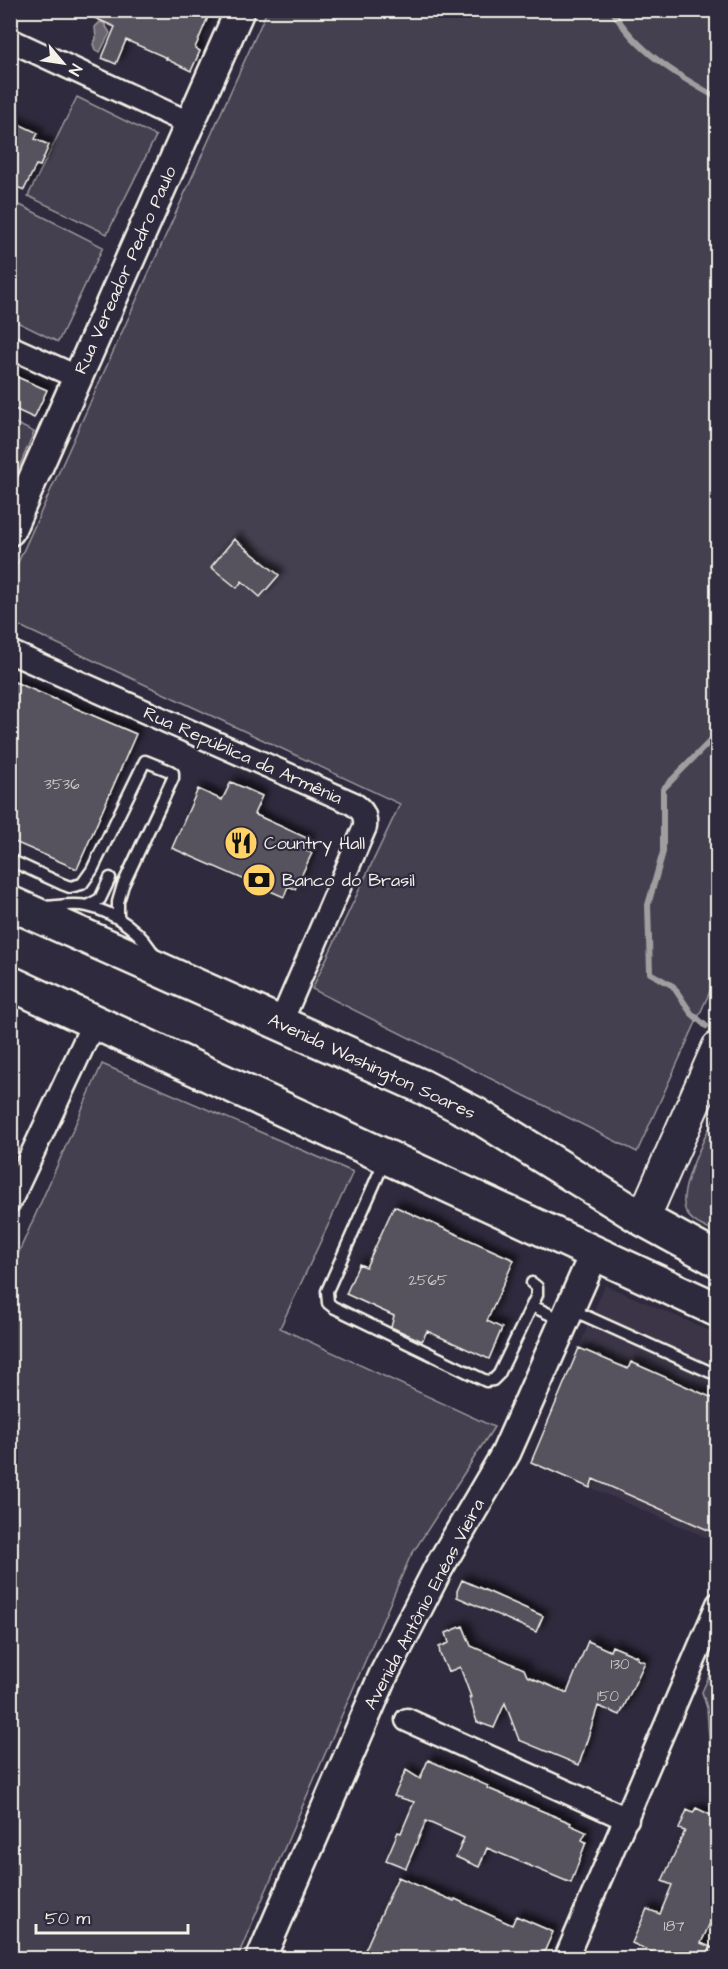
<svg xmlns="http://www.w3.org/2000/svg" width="728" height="1969" viewBox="0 0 728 1969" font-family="'Architects Daughter',sans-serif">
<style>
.built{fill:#3b3647}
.green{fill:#454050;stroke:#9c989c;stroke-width:1.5}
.water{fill:#6a6670;stroke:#a19ea0;stroke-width:1.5}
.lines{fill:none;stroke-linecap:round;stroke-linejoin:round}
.stream{stroke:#a19ea0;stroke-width:6}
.building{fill:#56525f;stroke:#f4f1e8;stroke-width:1.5;filter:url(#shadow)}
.service-casing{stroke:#f4f1e8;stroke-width:15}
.minor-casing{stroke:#f4f1e8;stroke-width:27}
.tertiary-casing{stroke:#f4f1e8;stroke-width:33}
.secondary-casing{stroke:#f4f1e8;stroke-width:36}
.trunk-casing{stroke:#f4f1e8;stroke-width:38}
.service{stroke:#2f2a3d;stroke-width:10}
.minor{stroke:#2f2a3d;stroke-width:22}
.tertiary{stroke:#2f2a3d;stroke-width:28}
.secondary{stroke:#2f2a3d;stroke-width:32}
.trunk{stroke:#2f2a3d;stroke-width:33}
.labels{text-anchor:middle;stroke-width:4.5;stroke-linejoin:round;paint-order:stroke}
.number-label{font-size:15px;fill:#ccc9c6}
.street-label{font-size:18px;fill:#f4f1e8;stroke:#2f2a3d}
.poi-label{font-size:18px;fill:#f4f1e8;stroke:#2f2a3d;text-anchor:start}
</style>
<defs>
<filter id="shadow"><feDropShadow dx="5.5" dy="-5.5" stdDeviation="3" flood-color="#0009"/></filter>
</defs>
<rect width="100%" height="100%" fill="#2f2a3d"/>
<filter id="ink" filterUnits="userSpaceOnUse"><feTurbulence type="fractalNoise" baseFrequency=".0167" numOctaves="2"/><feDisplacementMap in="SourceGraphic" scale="12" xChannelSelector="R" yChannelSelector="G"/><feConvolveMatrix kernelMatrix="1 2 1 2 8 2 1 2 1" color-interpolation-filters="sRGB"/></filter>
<g filter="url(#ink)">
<!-- built -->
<path class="built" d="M605,1285L717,1334V1542L531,1462Z"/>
<!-- green -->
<path class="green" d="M267,11H717V976L637,1152L312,989L400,804L11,622V578Z
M77,97L156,136L107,234L28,196Z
M20,205L103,247L58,342L11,319V224Z
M11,421L34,432L11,486Z
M102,1064L353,1172L280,1328L494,1427L410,1557L237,1958H11V1270Z
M717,1111V1233C707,1228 693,1224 686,1212C675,1191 708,1133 717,1111Z
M717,1658V1768L710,1753L707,1708L702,1692Z"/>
<!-- water -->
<path class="water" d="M100,22L104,23L110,33L100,52L95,50L93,44L96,39L95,27Z"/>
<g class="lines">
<!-- stream -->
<path class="stream" d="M612,10C636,51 678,76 718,98
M706,1026L691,1013L673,986L650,973L648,905L663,852V789L718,733"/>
</g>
<!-- building -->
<path class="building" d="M77,10H211L195,48L200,51L191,71L166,59L167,58L126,40L116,64L102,58L115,27Z
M10,120L38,133L35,139L49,145L40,166L36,165L24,190L10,184Z
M10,374L47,390L34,418L10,407Z
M234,539L279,575L260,597L242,581L237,588L211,567Z
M10,680L136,734L77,869L10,840Z
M231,782L262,796L254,814L309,839L304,850L312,853L295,889L288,886L284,897L172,848L198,789L222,800Z
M394,1206L514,1260L487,1321L502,1328L489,1359L427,1331L422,1341L391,1327L394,1316L346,1294L359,1264L366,1267Z
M579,1348L628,1369L631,1362L717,1400V1534L593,1479L590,1488L531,1462Z
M462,1580L543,1616L536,1632L457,1597V1591Z
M463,1626L471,1646L524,1669L527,1676L567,1693L588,1641L610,1651L612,1646L638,1657L637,1659L645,1662L620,1715L598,1706L579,1765L519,1740L505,1703L494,1728L477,1722L469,1697H471L460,1667L448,1672L440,1654L439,1647L449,1643L446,1633Z
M428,1760L488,1786L487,1788L571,1823L570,1825L586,1832L582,1840L586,1842L571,1883L487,1848L479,1867L456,1857L464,1838L426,1821L406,1868L386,1860L398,1832L401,1833L414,1802L394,1796L406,1770L420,1779Z
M696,1808L717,1818V1915L714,1914L701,1943L717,1950V1959H651L654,1953L632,1943L647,1909L660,1914L672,1885L662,1881L685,1831L679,1829L687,1810L693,1813Z
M398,1877L454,1901L455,1899L512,1925L516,1916L553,1932L541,1959H361Z"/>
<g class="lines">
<defs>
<path id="service" d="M10,860L62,884L70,887L82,884L92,870L145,761L170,771L173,773V778L123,885L118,902V918
M87,906L100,899L110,878
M45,907C58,906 74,903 87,906C115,912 144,933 156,959
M385,1160L327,1291L328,1303L333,1307L486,1381L493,1380L499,1374L537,1295V1287L532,1283
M532,1306L564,1321
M570,1309L710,1372L718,1370"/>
<path id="minor" d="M10,40L191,124
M10,347L77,377
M10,652L352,803C363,810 366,815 365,827L281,1022
M10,1201L94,1022
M407,1720L627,1819
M566,1958L718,1604"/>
<path id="tertiary" d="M10,531L240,10
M261,1958L384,1674L438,1569L506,1453L594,1254"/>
<path id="secondary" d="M643,1219L718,1048"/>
<path id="trunk" d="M10,903L421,1086L475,1114L643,1219L718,1260
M10,983L718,1310"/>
</defs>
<!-- service casing -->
<use href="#service" class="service-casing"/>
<!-- minor casing -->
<use href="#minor" class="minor-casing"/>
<!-- tertiary casing -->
<use href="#tertiary" class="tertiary-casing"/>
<!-- secondary casing -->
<use href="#secondary" class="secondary-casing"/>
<!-- trunk casing -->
<use href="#trunk" class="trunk-casing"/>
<!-- service -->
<use href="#service" class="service"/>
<!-- minor -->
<use href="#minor" class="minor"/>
<!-- tertiary -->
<use href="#tertiary" class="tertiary"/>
<!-- secondary -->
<use href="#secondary" class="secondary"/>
<!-- trunk -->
<use href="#trunk" class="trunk"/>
</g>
</g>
<!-- icons -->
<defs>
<symbol id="restaurant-disc" viewBox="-11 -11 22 22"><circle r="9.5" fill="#ffd166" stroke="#2f2a3d"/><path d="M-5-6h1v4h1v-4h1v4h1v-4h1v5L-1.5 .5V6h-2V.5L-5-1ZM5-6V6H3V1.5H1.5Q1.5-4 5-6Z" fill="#111"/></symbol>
<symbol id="bank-disc" viewBox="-11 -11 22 22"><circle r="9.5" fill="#ffd166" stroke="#2f2a3d"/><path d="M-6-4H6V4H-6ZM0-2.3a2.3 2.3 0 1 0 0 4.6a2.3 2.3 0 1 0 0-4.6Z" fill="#111"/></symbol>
</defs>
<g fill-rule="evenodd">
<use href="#restaurant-disc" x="222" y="824" width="38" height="38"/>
<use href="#bank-disc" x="240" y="861" width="38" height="38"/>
</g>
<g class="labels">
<!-- number labels -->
<g class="number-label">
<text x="62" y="789">3536</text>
<text x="428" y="1285">2565</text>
<text x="620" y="1669">130</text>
<text x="608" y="1701">150</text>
<text x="674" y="1931">187</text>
</g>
<!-- street labels -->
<g class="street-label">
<text transform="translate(125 270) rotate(-66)" y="6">Rua Vereador Pedro Paulo</text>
<text transform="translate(243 755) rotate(24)" y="6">Rua República da Armênia</text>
<text transform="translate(372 1066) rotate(25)" y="6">Avenida Washington Soares</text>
<text transform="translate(424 1604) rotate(-62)" y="6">Avenida Antônio Enéas Vieira</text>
</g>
<!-- poi labels -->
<g class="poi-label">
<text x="264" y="849">Country Hall</text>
<text x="282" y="886">Banco do Brasil</text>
</g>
</g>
<!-- margin -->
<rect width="728" height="1969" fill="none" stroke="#2f2a3d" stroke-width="36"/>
<rect x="18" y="18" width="692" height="1933" fill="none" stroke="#f4f1e8" stroke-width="2" filter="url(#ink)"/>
<!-- north arrow -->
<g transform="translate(63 63) rotate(119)" stroke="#2f2a3d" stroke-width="4.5" paint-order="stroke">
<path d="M0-4.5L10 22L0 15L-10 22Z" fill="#f4f1e8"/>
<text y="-9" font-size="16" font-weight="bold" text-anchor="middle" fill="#f4f1e8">N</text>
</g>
<!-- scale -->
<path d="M36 1924v9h152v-9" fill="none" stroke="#f4f1e8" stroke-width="3"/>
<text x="45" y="1924" font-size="18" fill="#f4f1e8" stroke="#2f2a3d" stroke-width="4.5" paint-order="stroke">50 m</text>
</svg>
